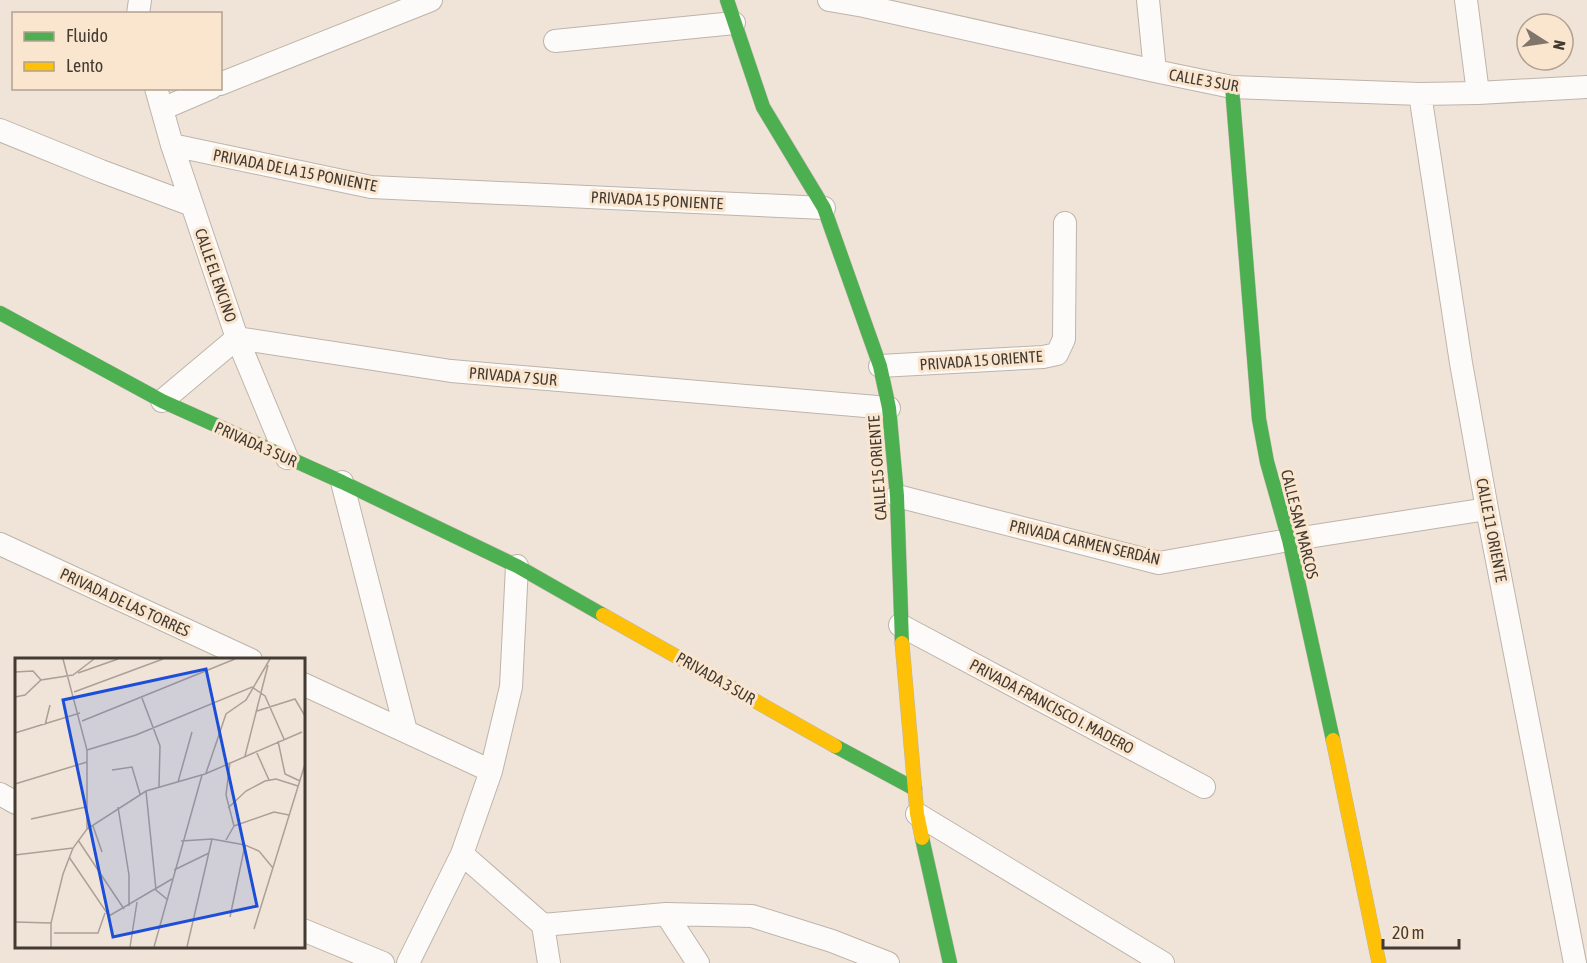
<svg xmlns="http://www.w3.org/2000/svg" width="1587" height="963" viewBox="0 0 1587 963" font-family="'Asap Condensed',sans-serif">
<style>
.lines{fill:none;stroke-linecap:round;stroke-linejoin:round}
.street-casing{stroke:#bdb4aa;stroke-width:24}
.fast-casing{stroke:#bdb4aa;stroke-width:15}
.slow-casing{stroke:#bdb4aa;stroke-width:15}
.street{stroke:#fdfbf9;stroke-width:22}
.fast{stroke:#4caf50;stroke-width:14}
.slow{stroke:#ffc107;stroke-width:14}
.labels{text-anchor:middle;stroke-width:6;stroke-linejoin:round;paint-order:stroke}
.street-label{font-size:16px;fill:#433b32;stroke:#fae5ce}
.inset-road{fill:none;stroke:#aba096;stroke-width:1.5}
.view{fill:#1d4ed8;fill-opacity:0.15;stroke:#1d4ed8;stroke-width:3}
.inset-edge{fill:none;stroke:#433b32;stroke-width:3}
</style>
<rect width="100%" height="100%" fill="#f0e4d8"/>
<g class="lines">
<defs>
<path id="street" d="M829,0L864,6L1155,71L1232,87L1420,94L1478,93L1587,87
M1148,0L1155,71
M1466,0L1478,93
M138,14L140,0
M555,41L734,23
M220,84L431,0
M156,88L172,145L237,338L287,458
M1420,94L1461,363L1487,509L1575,963
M162,109L211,88
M0,130L101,171L192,205
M172,145L371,187L824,208
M880,366L1043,357L1057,354L1064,339L1065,223
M162,401L237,338L451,371L889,408
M342,482L406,731
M897,496L1159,563L1289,540L1487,509
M0,544L251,660
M900,625L1204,787
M303,684L491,771
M0,794L16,803
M917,814L1163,963
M462,854L543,925L666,914L752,916L832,941L888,963
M666,914L698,963
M543,925L549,963
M303,930L383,963
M408,963L462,854L491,771L511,687L517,566"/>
<path id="fast" d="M727,0L763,107L824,208L880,366L889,408L897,496L902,643
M1232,87L1259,419L1267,462L1289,540L1333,740
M0,313L162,401L342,482L517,566L603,615
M835,746L915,789
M922,838L950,963"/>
<path id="slow" d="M603,615L835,746
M902,643L917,814L922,838
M1333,740L1379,963"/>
</defs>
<!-- street casing -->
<use href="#street" class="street-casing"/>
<!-- fast casing -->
<use href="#fast" class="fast-casing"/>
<!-- slow casing -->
<use href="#slow" class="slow-casing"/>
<!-- street -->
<use href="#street" class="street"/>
<!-- fast -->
<use href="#fast" class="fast"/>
<!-- slow -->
<use href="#slow" class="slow"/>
</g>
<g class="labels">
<!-- street labels -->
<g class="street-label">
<text transform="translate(1204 80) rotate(10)" y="6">CALLE 3 SUR</text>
<text transform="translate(295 170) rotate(11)" y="6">PRIVADA DE LA 15 PONIENTE</text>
<text transform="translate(657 200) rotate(3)" y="6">PRIVADA 15 PONIENTE</text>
<text transform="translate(216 275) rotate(71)" y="6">CALLE EL ENCINO</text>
<text transform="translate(981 360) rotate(-4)" y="6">PRIVADA 15 ORIENTE</text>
<text transform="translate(513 376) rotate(5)" y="6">PRIVADA 7 SUR</text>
<text transform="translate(256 444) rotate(24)" y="6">PRIVADA 3 SUR</text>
<text transform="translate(877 468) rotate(-94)" y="6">CALLE 15 ORIENTE</text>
<text transform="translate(1300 524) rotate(76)" y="6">CALLE SAN MARCOS</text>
<text transform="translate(1492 530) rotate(79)" y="6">CALLE 11 ORIENTE</text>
<text transform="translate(1085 542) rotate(13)" y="6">PRIVADA CARMEN SERDÁN</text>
<text transform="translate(125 602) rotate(25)" y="6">PRIVADA DE LAS TORRES</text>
<text transform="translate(716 678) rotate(30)" y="6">PRIVADA 3 SUR</text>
<text transform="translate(1052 706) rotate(28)" y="6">PRIVADA FRANCISCO I. MADERO</text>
</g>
</g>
<!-- overview -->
<g transform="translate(15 658)">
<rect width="290" height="290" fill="#f0e4d8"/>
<path class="inset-road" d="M48,1L72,92V171M0,14L18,13L26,22M63,15L103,1M59,34L148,1M0,39L10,37L26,22L58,17L79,1M127,40L145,88L144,129M242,53L280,41L290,58M67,63L220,1M30,67L35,47M0,75L65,55M263,83L270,116L285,123M72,92L121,77L237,29L250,38L269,81M241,93L254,122M230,98L253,7M97,112L117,109L125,136M191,115L211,56L231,42L255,1M163,124L177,74M0,126L72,104M131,133L141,232L153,242M103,149L114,217V248M213,150L231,133L250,123L261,121L283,128M16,161L71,149M78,168L87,194M219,168L259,154L274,157M63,182L109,251M211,182L219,168L211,137L215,104M166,183L197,181L230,187L244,193L258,210M0,197L58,190M54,199L94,258L157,221M159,212L194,195M215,259L230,187M0,264L36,265M239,271L290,106M39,275H83L90,255M36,289V265L48,216L58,190L72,171L131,133L190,116L287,74M115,289L122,244M139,289L187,117M172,289L197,181"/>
<path class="view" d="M191,11L242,248L98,279L48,42Z"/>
<rect width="290" height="290" class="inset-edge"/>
</g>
<!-- legend -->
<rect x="12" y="12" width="210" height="78" fill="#fae5ce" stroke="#b1a190" stroke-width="1.5"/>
<rect x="24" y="32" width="30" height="9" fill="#4caf50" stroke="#b1a190" stroke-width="1.5"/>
<text x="66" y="42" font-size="18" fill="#433b32">Fluido</text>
<rect x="24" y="62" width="30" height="9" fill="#ffc107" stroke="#b1a190" stroke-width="1.5"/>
<text x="66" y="72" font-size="18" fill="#433b32">Lento</text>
<!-- north arrow -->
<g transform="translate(1545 42) rotate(102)"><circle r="28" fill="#fae5ce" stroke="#b1a190" stroke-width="1.5"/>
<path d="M0-4.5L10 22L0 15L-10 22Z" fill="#80766c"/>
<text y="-9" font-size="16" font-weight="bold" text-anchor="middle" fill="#433b32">N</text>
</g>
<!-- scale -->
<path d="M1383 939v9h76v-9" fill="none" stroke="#433b32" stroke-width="3"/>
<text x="1392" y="939" font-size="18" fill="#433b32" stroke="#fae5ce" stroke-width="4.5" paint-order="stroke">20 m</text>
</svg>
